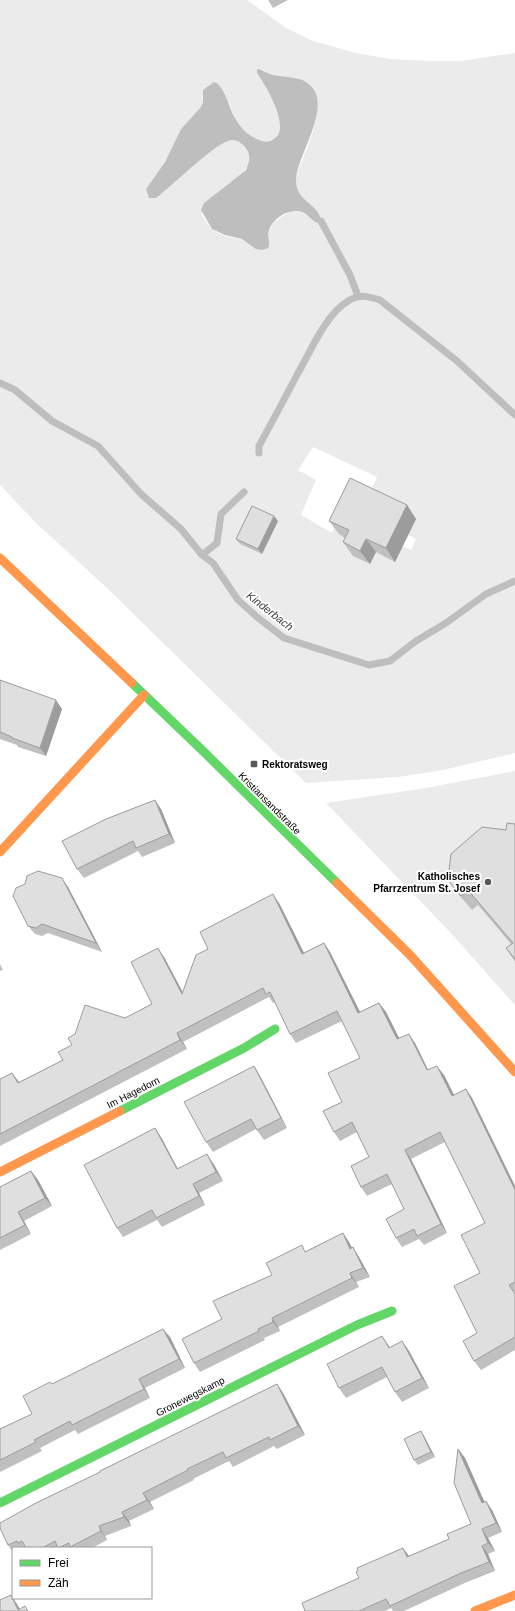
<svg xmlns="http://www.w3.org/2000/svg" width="515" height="1611" viewBox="0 0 515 1611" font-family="Arial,sans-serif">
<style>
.green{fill:#ebebeb;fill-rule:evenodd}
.water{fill:#bebebe}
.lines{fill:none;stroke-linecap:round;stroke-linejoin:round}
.stream{stroke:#bebebe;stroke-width:7}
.fast{stroke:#63d668;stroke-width:9}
.slow{stroke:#ff974d;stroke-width:9}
.wall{fill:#c0c0c0}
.shaded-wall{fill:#9c9c9c}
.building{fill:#dfdfdf;stroke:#9c9c9c}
.poi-dot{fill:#595959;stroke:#fff;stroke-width:1.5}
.labels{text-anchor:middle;stroke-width:4;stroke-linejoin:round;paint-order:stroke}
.poi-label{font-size:10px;font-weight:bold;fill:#000;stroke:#fff;text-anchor:start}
.street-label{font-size:10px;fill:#000;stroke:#fff}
.water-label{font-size:11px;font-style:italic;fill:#434343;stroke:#fff}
</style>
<rect width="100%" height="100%" fill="#fff"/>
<!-- green -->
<path class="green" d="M0,0H247L286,28L313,41L356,53L390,59L430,61H460L515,53V753L443,770L398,777L306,783L106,587L37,524L0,485ZM261,69C263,70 266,72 269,73C279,77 302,77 310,84C328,100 310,140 303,159C300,166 295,174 296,182C297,199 315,204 321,219L311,218L301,212L290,211L274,222L269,231V241C251,240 226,241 211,228C208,225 205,219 202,215L204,203C211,198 218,192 225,186C237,176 258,167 246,149C243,143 238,139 231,140C213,143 174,186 156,198H149L146,189L165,162L181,129L201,107L203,102L202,96L229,102C236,123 242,134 264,142C270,141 277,140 280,133C286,120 264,85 257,73ZM313,447L377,477L370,493L355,486L332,533L301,515L316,480L298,470ZM408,535L416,539L411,550L403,546L376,552L370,564L353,556L359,544Z
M515,771V1005L449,931L326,803L426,788Z"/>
<!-- water -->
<path class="water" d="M257,69C262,69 264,72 268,73C272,75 276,75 280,76C288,77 303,78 309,84C335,105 295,158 296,181C296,201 320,205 321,221L317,223C311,220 308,214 302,212C289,208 273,218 269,230C267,236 271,242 268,248L262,250L256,249L242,239L225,235L212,229L201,210L204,203L246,170C249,163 251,157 247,150C244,145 239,140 232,140C216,141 173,186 156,198H149L146,189L165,162L181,129L201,107L203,102V90L214,82C224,84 230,110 235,118C240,127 247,135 257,139C263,142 268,143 274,139C292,128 265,85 257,73Z"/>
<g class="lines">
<!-- stream -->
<path class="stream" d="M321,221L350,275L358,296
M0,383L15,390L52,421L98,446L141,494L181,529L202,555L213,563L238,600L257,617L284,638L369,665L390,661L416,641L446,623L486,594L515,581
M259,453V446C272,422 285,398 298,373C311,351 325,315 348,301C359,294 368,296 380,300L457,361L515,415
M202,555L217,543L221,514L244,492"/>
<!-- fast -->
<path class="fast" d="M132,683L203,751L337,883
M120,1111L244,1048L275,1029
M0,1503L357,1325L392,1311"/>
<!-- slow -->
<path class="slow" d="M0,558L132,683
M0,852L144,695
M337,883L411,956L515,1072
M0,1172L120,1111
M475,1611L515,1595"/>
</g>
<!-- wall -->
<path class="wall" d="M268,0H288L273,8Z
M407,505L416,519L395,562L376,552L370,564L353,556L343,542L345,538L339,534L329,521Z
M278,521L262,554L240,544L236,539Z
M0,680L62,709L46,756L18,747L17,745L0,739Z
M161,809L175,843L142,857L138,851L84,878L77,869Z
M515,824V962L506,948L511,944L478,905L472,910L459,895L448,880L506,830Z
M68,887L102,952L48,933L42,936L35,934L28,926Z
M279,903L304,953L324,943L330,952L360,1012L379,1003L386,1012L399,1038L415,1043L428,1070L444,1075L454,1095L466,1089L472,1098L515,1186V1350L481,1370L474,1361L477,1333L480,1273L485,1223L445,1142L411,1159L447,1233L424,1245L419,1239L402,1247L396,1238L404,1209L392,1184L367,1196L361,1187L369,1157L357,1132L340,1141L334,1132L342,1102L360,1058L342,1021L296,1043L290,1034L275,1002L273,1003L269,997L183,1042L187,1049L0,1146V1079L19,1082L63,1060L125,1018L152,1004L164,957L183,992L208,949Z
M0,964L3,970L0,971Z
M254,1066L260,1076L287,1128L264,1140L256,1129L213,1152L206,1142Z
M161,1137L178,1169L213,1163L223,1181L199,1193L205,1205L162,1227L157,1220L123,1237L117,1228Z
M31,1171L38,1180L52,1206L24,1221L31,1234L0,1250V1187Z
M343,1233L349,1242L352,1248L359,1257L370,1277L356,1282L359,1287L278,1327L280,1331L264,1338L265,1340L200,1372L194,1363L222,1319L306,1251Z
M170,1337L185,1368L145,1388L150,1398L78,1434L75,1430L40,1448L42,1451L0,1472V1429L32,1414L52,1384Z
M402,1341L409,1351L429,1388L402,1402L395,1392L387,1377L346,1398L339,1388Z
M277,1384L283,1393L305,1435L277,1449L274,1446L233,1467L229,1461L193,1479L194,1480L150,1502L154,1509L129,1521L131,1526L105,1536L107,1540L92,1548H13V1552L8,1545L100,1472Z
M421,1431L424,1436L435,1457L418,1465L414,1460Z
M458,1449L465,1458L484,1502L492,1510L502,1532L488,1538L495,1551L488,1554L495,1571L467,1582L404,1611H393L391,1608L385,1611H305L409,1556L449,1539L471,1524Z"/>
<!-- shaded-wall -->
<path class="shaded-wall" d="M407,505L416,519L395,562L386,548Z
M274,516L278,521L262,554L258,549Z
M366,539L376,552L370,564L360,551Z
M56,700L62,709L46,756L40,748Z
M155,800L161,809L175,843L169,834Z
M62,878L68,887L102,952L96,943Z
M273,894L279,903L309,963L302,954Z
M324,943L330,952L365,1022L358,1013Z
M158,948L164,957L188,1003L182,994Z
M379,1003L386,1012L404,1048L397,1039Z
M177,1033L183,1042L187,1049L180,1040Z
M409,1034L415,1043L433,1080L427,1070Z
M254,1066L260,1076L287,1128L281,1118Z
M437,1066L444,1075L459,1105L452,1096Z
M12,1073L19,1082L24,1092L18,1083Z
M466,1089L472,1098L515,1186V1190Z
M155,1128L161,1137L183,1179L177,1169Z
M405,1150L411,1159L447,1233L441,1224Z
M207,1154L213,1163L223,1181L216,1172Z
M31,1171L38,1180L52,1206L45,1198Z
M193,1184L199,1193L205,1205L199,1196Z
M18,1212L24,1221L31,1234L25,1225Z
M343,1233L349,1242L357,1258L350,1249Z
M353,1247L359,1257L370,1277L363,1268Z
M350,1273L356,1282L359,1287L352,1278Z
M272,1318L278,1327L280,1331L273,1322Z
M163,1329L170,1337L185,1368L179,1359Z
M382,1336L389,1346L396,1358L389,1348Z
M402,1341L409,1351L429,1388L422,1378Z
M139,1379L145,1388L150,1398L144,1389Z
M277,1384L283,1393L305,1435L298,1426Z
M421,1431L424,1436L435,1457L431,1452Z
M458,1449L465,1458L489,1512L482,1503Z
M143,1493L150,1502L154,1509L147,1500Z
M486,1501L492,1510L502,1532L496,1523Z
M122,1512L129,1521L131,1526L124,1517Z
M99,1526L105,1536L107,1540L101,1531Z
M482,1529L488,1538L495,1551L488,1543Z
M482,1546L488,1554L495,1571L489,1562Z
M403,1548L409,1556L407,1557Z
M11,1595L17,1604L21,1611H19Z"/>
<!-- building -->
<path class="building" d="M350,478L407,505L386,548L366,539L360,551L343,542L349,530L329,521Z
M252,506L274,516L258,549L236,539Z
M0,680L56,700L40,748L12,738V737L0,732Z
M155,800L169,834L136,848L133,841L77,869L62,841L106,819Z
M507,823L515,824V959L506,948L513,943L468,890L461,896L448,880L451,854L482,827L506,830Z
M38,871L62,878L96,943L42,924L36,928L28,926L13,896L16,888L25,884L27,876Z
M273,894L302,954L324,943L358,1013L379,1003L397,1039L409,1034L427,1070L437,1066L452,1096L466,1089L515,1190V1282L509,1285L515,1294V1337L474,1361L463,1341L477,1333L454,1286L480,1273L461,1235L485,1223L440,1132L405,1150L441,1224L417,1236L414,1229L396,1238L386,1219L404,1209L387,1174L361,1187L351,1166L369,1157L352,1122L334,1132L323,1111L342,1102L328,1073L360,1058L337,1011L290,1034L270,992L266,994L263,988L177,1033L180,1040L0,1134V1079L12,1073L18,1083L63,1060L58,1052L72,1045L68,1038L75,1034L85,1005L125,1018L152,1004L131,962L158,948L182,994L196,955L208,949L200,932Z
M254,1066L281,1118L257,1130L251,1119L206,1142L184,1102Z
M155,1128L177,1169L207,1154L216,1172L193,1184L199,1196L156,1218L152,1210L117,1228L84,1165Z
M31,1171L45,1198L18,1212L25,1225L0,1238V1187Z
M343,1233L350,1249L353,1247L363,1268L350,1273L352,1278L272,1318L273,1322L258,1329L259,1331L194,1363L182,1339L222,1319L213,1301L272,1275L266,1263L302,1245L305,1252Z
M163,1329L179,1359L139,1379L144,1389L72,1425L70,1421L34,1440L36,1442L0,1460V1429L32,1414L23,1396L50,1382L52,1384Z
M382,1336L389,1348L402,1341L422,1378L395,1392L382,1367L339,1388L327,1364Z
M277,1384L298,1426L270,1440L269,1437L226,1458L223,1452L187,1469L188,1470L143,1493L147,1500L122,1512L124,1517L99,1526L101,1531L70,1547L69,1543L58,1548L55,1541L42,1548H26L22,1541L18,1543L17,1541L8,1545L0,1528V1523L34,1504L100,1472V1471Z
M421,1431L431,1452L414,1460L404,1439Z
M458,1449L482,1503L486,1501L496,1523L482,1529L488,1543L482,1546L489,1562L461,1573L390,1606L386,1599L359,1611H305L302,1603L359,1578L356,1572L358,1571L357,1568L403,1548L407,1557L449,1539L447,1534L471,1524L454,1483Z
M11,1595L18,1610L25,1606L28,1611H0V1600Z"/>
<!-- markers -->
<g class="poi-dot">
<rect x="250" y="760" width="8" height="8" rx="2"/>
<circle cx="488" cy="882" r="4"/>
</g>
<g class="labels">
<!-- poi labels -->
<g class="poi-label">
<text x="262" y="768">Rektoratsweg</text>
<text x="480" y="880" text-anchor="end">Katholisches<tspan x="480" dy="12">Pfarrzentrum St. Josef</tspan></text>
</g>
<!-- street labels -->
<g class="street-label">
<text transform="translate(270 803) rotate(45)" y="4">Kristiansandstraße</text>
<text transform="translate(133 1092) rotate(-27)" y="4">Im Hagedorn</text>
<text transform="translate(190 1396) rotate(-27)" y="4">Gronewegskamp</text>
</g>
<!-- water labels -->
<g class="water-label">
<text transform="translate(270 611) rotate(38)" y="4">Kinderbach</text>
</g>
</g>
<!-- legend -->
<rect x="12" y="1547" width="140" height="52" fill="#ffffff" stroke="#999999"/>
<rect x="20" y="1560" width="20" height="6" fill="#63d668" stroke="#999999"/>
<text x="48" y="1567" font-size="12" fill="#000000">Frei</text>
<rect x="20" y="1580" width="20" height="6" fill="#ff974d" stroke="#999999"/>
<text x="48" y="1587" font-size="12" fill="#000000">Zäh</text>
</svg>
